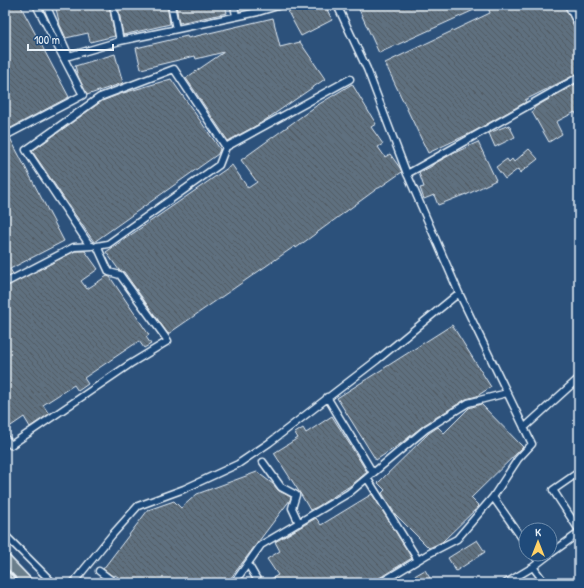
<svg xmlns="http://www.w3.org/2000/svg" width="584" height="588" viewBox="0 0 584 588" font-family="'Patrick Hand',sans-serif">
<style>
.building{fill:url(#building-back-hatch);stroke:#e8f1f8}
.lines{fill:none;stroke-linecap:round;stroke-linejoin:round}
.minor-casing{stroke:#e8f1f8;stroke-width:9}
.highway-casing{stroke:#e8f1f8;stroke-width:12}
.minor{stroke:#1f4a7a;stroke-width:6}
.highway{stroke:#6b7e8b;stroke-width:9}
</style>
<defs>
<pattern id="building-back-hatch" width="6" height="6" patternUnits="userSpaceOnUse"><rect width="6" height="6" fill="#5f6f7f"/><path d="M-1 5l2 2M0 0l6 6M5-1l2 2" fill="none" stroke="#515a62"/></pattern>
</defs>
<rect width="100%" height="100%" fill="#2c517b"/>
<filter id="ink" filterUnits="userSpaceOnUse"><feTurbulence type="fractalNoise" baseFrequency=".025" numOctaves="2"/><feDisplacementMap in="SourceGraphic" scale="8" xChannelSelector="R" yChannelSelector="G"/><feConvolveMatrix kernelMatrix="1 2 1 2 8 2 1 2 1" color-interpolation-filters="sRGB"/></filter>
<g filter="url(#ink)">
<!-- building -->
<path class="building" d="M5,5H20L69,97L7,130L5,125Z
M55,5H109L115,36L90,42L88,33L66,38L60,25Z
M118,5H167L170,24L123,35Z
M176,5H225L227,13L179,23Z
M302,5H325L332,20L301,36L288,12Z
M357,5H485L379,53Z
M487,5H564L575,28L579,30V73L525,100L526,102L473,132L428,153L385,63L490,13Z
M573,5H579V16Z
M273,18L280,47L300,42L325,79L261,123L228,141L186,78L224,52L196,59L195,56L141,69L136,48L187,36L188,38Z
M115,54L123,83L87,95L78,76L75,66Z
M171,79L220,149L218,154L94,242L74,213L32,151L102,101L120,94Z
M579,82V120L575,112L556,122L562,134L549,142L532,112L535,107Z
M352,84L376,124L371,127L383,144L378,147L385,157L390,154L400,168L402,172L379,188H378L296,248L295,246L168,334L124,272L119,270L106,252L232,165L248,188L257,182L241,160L316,106Z
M509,125L515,137L495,147L489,133Z
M10,138L64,241L10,269L13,274L5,278V140Z
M478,142L496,180L466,195V194L438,205L434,195L424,199L420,188L424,187L419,173L432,166V165L452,154Z
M529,149L538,159L520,173L518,169L505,179L496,167L507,159L509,162L512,159L514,162Z
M75,251H85L98,269L81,281L87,289L107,276L110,277L149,335L146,337L151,344L144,348L139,341L84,378L88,384L78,391L74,385L43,405L49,414L30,427L24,417L5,430V287Z
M452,325L491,387L477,396L466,399L424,425L399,445L376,460L337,398Z
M481,404L523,447L471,498L479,506L442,542L429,548L395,514L382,493L385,490L378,483L429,433L438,427L444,433L469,408Z
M332,416L367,472L353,484L317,507L310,510L300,493L274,453L298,438L295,433L303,428L306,433Z
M257,472L273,484L279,491L291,497L290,500L227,583H127L115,575L114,577L103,569L148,510L174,501L181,508L197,494Z
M372,494L412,558L371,583H264L278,575L267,559L280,551L275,542L316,518L321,525Z
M477,540L485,552L456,571L448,558Z
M425,570L433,583H402Z"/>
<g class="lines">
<defs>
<path id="minor" d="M46,5L69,56L120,41L258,12L281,5
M113,5L120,41
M171,5L176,29
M234,5L236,16
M337,5L367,69L407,174L409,178L459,293L532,444L518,459L493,497L457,539L428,554L380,583
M568,5L579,26
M5,136L83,95L36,5
M407,174L579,77
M90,246L26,150L100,97L174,69L226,147
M5,283L74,247L92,246
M327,397L373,473
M524,428L579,378
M5,438L11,445L130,364L168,341L120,275L109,272L97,246L108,244L219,165L226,147L350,79
M263,462L281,487L296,495L292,508L299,523
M579,472L553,490L579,530
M367,478L418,560
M493,497L526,544
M5,535L53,583
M533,554L539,562
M550,554L579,533
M248,564L259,583
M533,567L545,583
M99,571L115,583
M73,583L112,535L138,506L184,489L238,464L269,443L377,360L459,293
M234,583L261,545L349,493L426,429L468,403L507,393
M506,583L533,567L550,554"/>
<path id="highway" d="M5,559L28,583
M5,576L12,583"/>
</defs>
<!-- minor casing -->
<use href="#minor" class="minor-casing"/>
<!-- highway casing -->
<use href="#highway" class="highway-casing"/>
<!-- minor -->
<use href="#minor" class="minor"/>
<!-- highway -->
<use href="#highway" class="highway"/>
</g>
</g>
<!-- margin -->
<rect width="584" height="588" fill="none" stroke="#1f4a7a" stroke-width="20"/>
<rect x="10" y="10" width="564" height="568" fill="none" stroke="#e8f1f8" stroke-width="1.5" filter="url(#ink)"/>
<!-- north arrow -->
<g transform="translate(538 542)"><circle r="19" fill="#1f4a7a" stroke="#6f8dac"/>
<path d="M0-3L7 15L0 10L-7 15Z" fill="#ffd166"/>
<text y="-6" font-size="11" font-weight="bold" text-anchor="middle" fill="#e8f1f8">K</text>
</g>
<!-- scale -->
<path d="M28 44v6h85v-6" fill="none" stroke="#e8f1f8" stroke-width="2"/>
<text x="34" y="44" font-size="12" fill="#e8f1f8" stroke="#1f4a7a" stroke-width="3" paint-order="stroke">100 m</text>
</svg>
